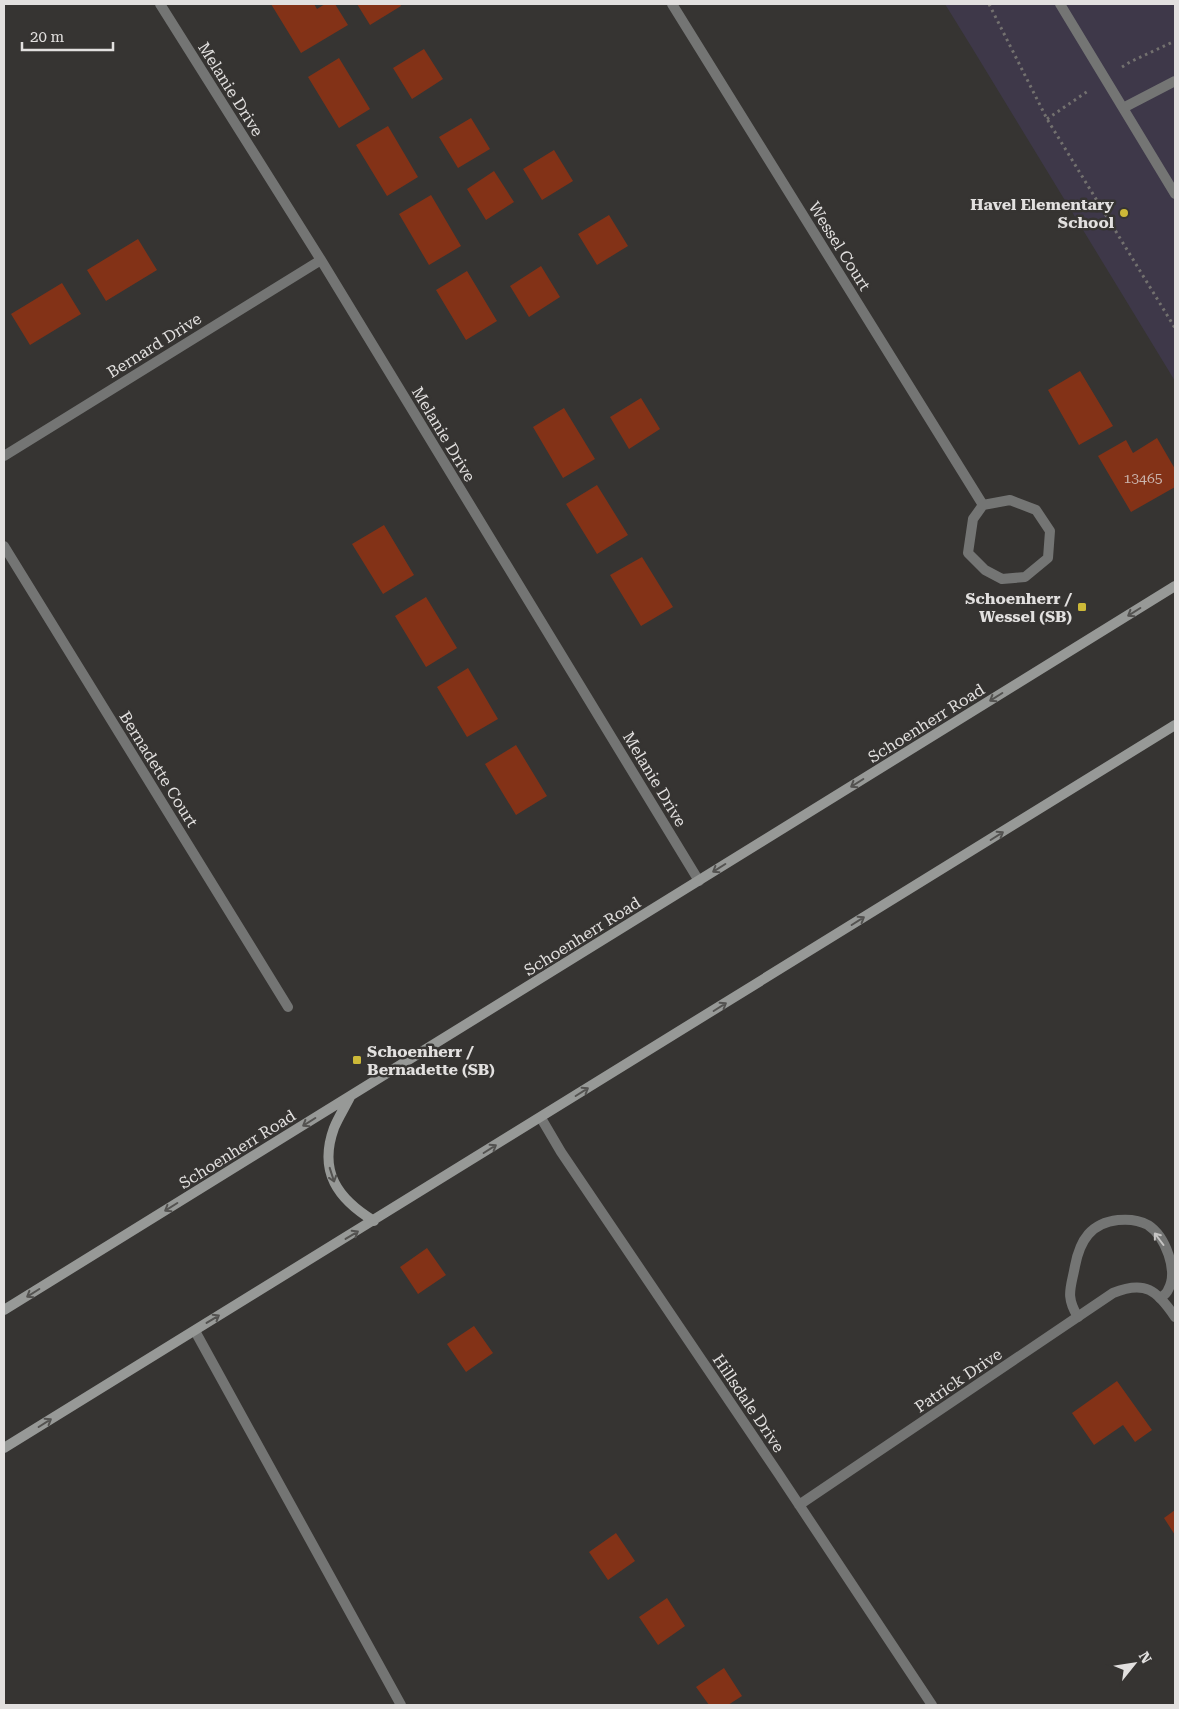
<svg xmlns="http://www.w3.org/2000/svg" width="1179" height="1709" viewBox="0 0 1179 1709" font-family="'Roboto Serif',serif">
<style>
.education{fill:#3e3849}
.building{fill:#833217}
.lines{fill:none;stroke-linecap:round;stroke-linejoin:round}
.path{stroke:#73716f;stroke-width:3;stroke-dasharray:2.5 4;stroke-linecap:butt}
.lane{stroke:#747574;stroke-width:10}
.street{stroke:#747574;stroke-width:10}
.secondary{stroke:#979997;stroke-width:10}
.oneway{stroke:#535250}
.oneway2{stroke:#c6c5c4}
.poi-dot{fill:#cdb938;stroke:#363432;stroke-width:2}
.labels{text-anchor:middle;stroke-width:5;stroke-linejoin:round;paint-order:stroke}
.number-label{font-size:14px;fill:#cab4ad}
.street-label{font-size:16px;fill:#e2e0df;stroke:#363432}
.poi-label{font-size:16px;font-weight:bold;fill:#e2e0df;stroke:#363432;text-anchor:end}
</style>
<rect width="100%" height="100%" fill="#363432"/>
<!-- education -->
<path class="education" d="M945,4H1175V381L974,51Z"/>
<!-- building -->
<path class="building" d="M271,4H314L317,9L325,4H335L348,25L301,53Z
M357,4H400L401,6L370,25Z
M424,49L443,79L412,99L393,68Z
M339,58L370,109L339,128L308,77Z
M471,118L490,149L458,168L439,137Z
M388,126L418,177L387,196L356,145Z
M554,150L573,181L542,200L523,169Z
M494,171L514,202L486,220L467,189Z
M431,195L461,246L429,265L399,214Z
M609,215L628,246L597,265L578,234Z
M138,239L157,270L106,301L87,270Z
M541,266L560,297L529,317L510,286Z
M467,271L497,321L466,340L436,290Z
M62,283L81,314L30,345L11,314Z
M1080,371L1113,426L1079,445L1048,390Z
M641,398L660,429L629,449L610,417Z
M564,408L595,459L563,478L533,427Z
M1157,438L1175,469V487L1131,512L1098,456L1126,440L1133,453Z
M597,485L628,535L597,554L566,504Z
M384,525L414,575L383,594L352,544Z
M642,557L673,607L641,626L610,575Z
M426,597L457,648L426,667L395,616Z
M468,668L498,719L467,737L437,687Z
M516,745L547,796L516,815L485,764Z
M427,1248L446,1275L418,1294L400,1267Z
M474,1326L493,1353L466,1372L447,1344Z
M1117,1381L1152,1430L1135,1442L1123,1425L1094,1445L1072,1413Z
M1175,1510V1535L1164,1518Z
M616,1533L635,1561L608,1580L589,1552Z
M667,1598L685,1626L658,1645L639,1617Z
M724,1668L742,1696L728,1705H709L696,1687Z"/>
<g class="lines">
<!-- path -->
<path class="path" d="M989,4L1047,119L1175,328
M1122,67L1130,62L1175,41
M1047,119L1088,91"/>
<!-- lane -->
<path class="lane" d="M1060,4L1175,194
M1123,108L1175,81
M1078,1317C1065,1296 1071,1288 1075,1266C1080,1240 1091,1223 1118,1220C1128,1219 1139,1220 1148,1225C1165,1236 1179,1271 1168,1290C1167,1293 1163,1296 1160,1298
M195,1331L401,1705"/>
<!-- street -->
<path class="street" d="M160,4L321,260L699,881
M672,4L983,505
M4,456L321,260
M1010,500L1036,510L1050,531L1048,558L1025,577L1002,579L985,570L968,553L973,519L983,505Z
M4,546L288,1007
M541,1118L561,1152L778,1473L932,1705
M799,1505L1113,1293C1145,1280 1157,1290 1175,1317"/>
<!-- secondary -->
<path class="secondary" d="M350,1097C345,1107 338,1118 334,1128C318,1172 338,1199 374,1221
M4,1310L1175,586
M4,1448L1175,725"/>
</g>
<!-- one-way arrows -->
<defs><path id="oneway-shaft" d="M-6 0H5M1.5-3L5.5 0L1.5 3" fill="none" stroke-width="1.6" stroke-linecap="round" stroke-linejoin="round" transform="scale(1.25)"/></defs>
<g class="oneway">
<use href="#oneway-shaft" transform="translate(1134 612) rotate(148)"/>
<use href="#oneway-shaft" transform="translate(996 697) rotate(148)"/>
<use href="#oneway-shaft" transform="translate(857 783) rotate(148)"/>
<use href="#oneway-shaft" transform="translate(997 836) rotate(-32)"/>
<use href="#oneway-shaft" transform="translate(719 868) rotate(148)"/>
<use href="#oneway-shaft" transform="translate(858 921) rotate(-32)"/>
<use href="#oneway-shaft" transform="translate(720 1007) rotate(-32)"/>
<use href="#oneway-shaft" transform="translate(582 1092) rotate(-32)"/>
<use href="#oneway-shaft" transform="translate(309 1122) rotate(148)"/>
<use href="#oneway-shaft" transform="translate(490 1149) rotate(-32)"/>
<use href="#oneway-shaft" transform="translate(332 1175) rotate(72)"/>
<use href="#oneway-shaft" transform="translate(171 1207) rotate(148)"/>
<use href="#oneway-shaft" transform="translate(352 1235) rotate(-31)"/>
<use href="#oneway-shaft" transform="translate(33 1293) rotate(148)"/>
<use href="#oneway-shaft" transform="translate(213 1319) rotate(-31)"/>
<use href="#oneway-shaft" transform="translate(45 1423) rotate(-32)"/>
</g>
<use class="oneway2" href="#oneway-shaft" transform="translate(1159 1239) rotate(-127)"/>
<!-- markers -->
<g class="poi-dot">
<circle cx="1124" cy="213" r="5"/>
<rect x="1077" y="602" width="10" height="10" rx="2.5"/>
<rect x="352" y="1055" width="10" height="10" rx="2.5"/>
</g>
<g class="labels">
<!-- number labels -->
<g class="number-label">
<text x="1143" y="483">13465</text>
</g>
<!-- street labels -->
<g class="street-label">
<text transform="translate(231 89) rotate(58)" y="6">Melanie Drive</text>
<text transform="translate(840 246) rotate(58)" y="6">Wessel Court</text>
<text transform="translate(154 345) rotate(-32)" y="6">Bernard Drive</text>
<text transform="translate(444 434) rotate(59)" y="6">Melanie Drive</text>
<text transform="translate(926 723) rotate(-32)" y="6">Schoenherr Road</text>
<text transform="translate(159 769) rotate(58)" y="6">Bernadette Court</text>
<text transform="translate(655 779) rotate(59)" y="6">Melanie Drive</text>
<text transform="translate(582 936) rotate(-32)" y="6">Schoenherr Road</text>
<text transform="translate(237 1149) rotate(-32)" y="6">Schoenherr Road</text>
<text transform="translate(958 1380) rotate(-34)" y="6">Patrick Drive</text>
<text transform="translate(749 1403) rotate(56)" y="6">Hillsdale Drive</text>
</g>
<!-- poi labels -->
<g class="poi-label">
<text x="1114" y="210">Havel Elementary<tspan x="1114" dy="18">School</tspan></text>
<text x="1072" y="604">Schoenherr /<tspan x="1072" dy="18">Wessel (SB)</tspan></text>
<text x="367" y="1057" text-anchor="start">Schoenherr /<tspan x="367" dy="18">Bernadette (SB)</tspan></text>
</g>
</g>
<!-- border -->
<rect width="1179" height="1709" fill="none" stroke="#e2e0df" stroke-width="10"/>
<!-- north arrow -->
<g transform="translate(1134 1664) rotate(60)" stroke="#363432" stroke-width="4" paint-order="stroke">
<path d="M0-4L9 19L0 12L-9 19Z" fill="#e2e0df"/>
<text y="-8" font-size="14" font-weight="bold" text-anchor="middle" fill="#e2e0df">N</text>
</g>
<!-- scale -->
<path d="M22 42v8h91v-8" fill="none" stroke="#e2e0df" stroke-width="2.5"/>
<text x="30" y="42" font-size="15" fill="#e2e0df" stroke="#363432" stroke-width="4" paint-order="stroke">20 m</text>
</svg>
